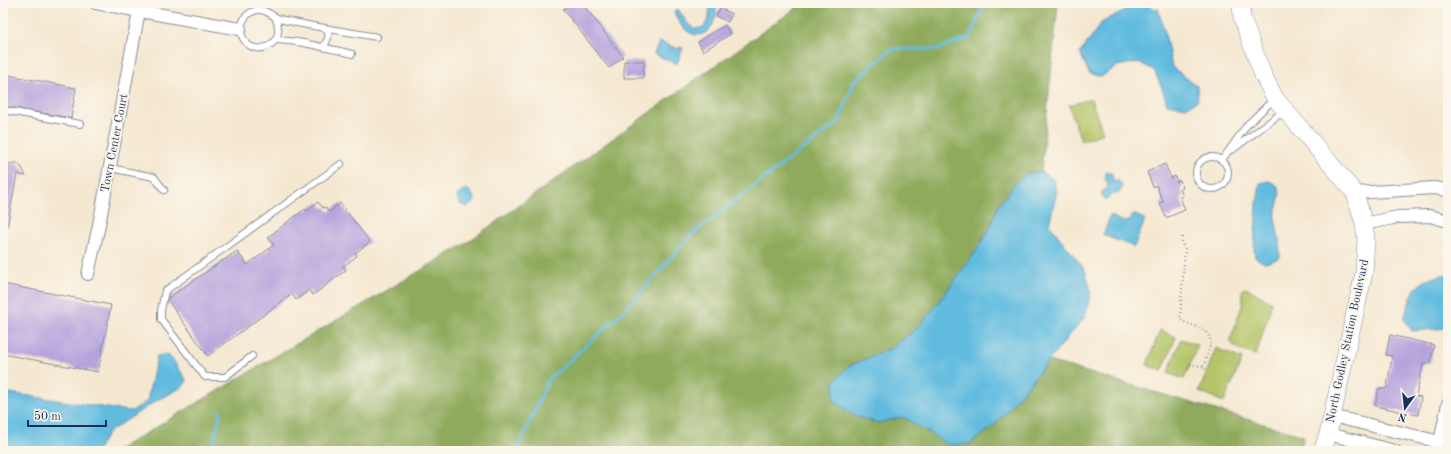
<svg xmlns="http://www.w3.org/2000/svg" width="1451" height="454" viewBox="0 0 1451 454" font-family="'Old Standard TT',serif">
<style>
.green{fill:#b4c467;stroke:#687a62}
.forest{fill:#8faa5c;stroke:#556c5d}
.water{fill:#61bbdf;stroke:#3e759e}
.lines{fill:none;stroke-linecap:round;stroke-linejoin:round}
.stream{stroke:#61bbdf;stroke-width:3}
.building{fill:#b5a3dc}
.lane-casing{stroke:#888c98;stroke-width:8}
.street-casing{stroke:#888c98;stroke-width:14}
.secondary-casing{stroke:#888c98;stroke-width:18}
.path{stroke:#888c98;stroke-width:2;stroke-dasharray:1 3;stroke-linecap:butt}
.lane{stroke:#fff;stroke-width:6}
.street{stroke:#fff;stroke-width:12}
.secondary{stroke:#fff;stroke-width:17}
.labels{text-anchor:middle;stroke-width:3.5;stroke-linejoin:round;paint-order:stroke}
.street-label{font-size:12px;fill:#1b2f5e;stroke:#fbf7ec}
</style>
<rect width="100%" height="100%" fill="#fbf7ec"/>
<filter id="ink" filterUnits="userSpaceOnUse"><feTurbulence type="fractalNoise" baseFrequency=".025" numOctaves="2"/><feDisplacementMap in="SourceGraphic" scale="8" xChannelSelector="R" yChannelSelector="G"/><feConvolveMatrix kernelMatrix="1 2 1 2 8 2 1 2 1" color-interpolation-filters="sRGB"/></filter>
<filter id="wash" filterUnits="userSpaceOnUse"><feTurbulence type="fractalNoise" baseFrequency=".012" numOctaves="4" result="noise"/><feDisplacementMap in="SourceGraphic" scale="16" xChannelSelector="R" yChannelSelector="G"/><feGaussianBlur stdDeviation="0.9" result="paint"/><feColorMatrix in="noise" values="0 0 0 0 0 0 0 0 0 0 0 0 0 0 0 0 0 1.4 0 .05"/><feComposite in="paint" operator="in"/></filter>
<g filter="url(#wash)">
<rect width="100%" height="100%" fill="#f5e8d1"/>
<!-- green -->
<path class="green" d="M1091,99L1103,133L1081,141L1069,105Z
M1244,288L1249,289L1272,303L1256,355C1247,352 1234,350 1230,340L1243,303L1242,291Z
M1160,330L1176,337L1162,371L1147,365Z
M1181,339L1198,345L1184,379L1168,373Z
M1216,348L1242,359L1224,402L1199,392Z"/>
<!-- forest -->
<path class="forest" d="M803,3H1058L1041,172L1027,173L998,206L990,228L974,254L935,307L917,328L892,348L849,366L878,423L903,417L921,427L994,426L1049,361L1304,436L1300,451H116L465,244Z"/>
<!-- water -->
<path class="water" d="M708,3H715C721,23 702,47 684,28C679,24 677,18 674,12L678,9L688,24L695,29L704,27C709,19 711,12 708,3Z
M1136,4L1158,9L1165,33L1172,67L1197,86L1198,100L1186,107L1167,104L1163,91L1154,70L1138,62L1117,66L1101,77L1089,73L1080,53L1101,23Z
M659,42L679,49L680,47L683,48L677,64L654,54Z
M1041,172L1053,179L1057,192L1049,224L1085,270L1091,292L1085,317L994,426L970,444L949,445L903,417L878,423L855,416L834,401V381L849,366L892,348L917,328L935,307L974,254L990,228L998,206L1014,185L1027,173Z
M1107,172L1112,174L1113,180C1119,180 1122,182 1122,188L1119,193L1111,194L1108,199H1105L1101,195L1103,190H1107L1108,181H1106L1104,176Z
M1269,181L1278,186L1280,192L1275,218L1279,240L1280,257C1269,263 1265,265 1255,257L1254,248L1257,205L1260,183Z
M465,189L470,191L475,199L474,202L467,207L460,204L457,197L459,194Z
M1135,215L1144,219L1145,220L1134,247L1103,235L1110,216H1113C1117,220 1124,223 1130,221L1132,216Z
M1448,274V328L1412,331L1404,319C1414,288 1413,281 1448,274Z
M167,354L173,360L187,381L185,384L179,389L159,399L109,432L97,451H3V392L121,410L133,411L147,401L157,356Z"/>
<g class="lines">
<!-- stream -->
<path class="stream" d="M211,451L221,411
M517,451L548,380L624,311L690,236L839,121L855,80L892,49H937L969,38L985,3"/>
</g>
<g id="blocks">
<!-- building -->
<path class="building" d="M562,3H582L623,57L609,68L563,9L566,8Z
M720,8L732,14L728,22L716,16Z
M725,25L731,34L703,51L698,42Z
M624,61H644L643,78H624Z
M3,74L76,88L71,118L3,106Z
M16,162L22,168L26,176L17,174L7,228H3V163L12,164Z
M1165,164L1171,178L1175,176L1177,182L1180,180L1183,188L1180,189L1183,196L1180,197L1185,210L1166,218L1160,203L1163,202L1156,185L1153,187L1147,172Z
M318,202L323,208L325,207L329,212L340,203L370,242L355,253L357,256L343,266L346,270L313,295L309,290L296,300L292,294L208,356L168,301V298L237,251L247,265L274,245L268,237L305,209L306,211Z
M3,284L111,305L98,372L3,354Z
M1390,335L1434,345L1430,364L1425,362V365L1423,364L1416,396L1421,397L1418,415L1375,406L1379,388L1385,389L1387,387L1392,358V356L1386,355Z"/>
</g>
</g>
<g filter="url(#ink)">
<use href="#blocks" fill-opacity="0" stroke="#888c98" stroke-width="1"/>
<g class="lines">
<defs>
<path id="lane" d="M275,17C289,46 253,59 243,38C237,26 245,12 258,10C267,9 272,17 280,19C312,27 344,31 377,37
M276,40C302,41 327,48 352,54
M323,47C328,40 331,34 325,28
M3,110L80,124
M1232,150L1284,111
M1196 173a16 16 0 1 1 32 0a16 16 0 1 1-32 0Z
M1222,160L1247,125L1274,99
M110,168L154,177L164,190
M252,356L225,377H205L161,319V310L165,291L341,164"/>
<path id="street" d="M96,3L240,29
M1355,193L1434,188L1448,190
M1364,224L1398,217L1430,216L1448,221
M88,274L99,225L139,11
M1332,416L1440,442
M1328,434L1395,451
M1438,451L1448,404"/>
<path id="secondary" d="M1241,3L1242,18L1263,75L1275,98L1355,193L1364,224L1366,239L1364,273L1328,434L1322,451"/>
</defs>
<!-- lane casing -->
<use href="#lane" class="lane-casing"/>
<!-- street casing -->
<use href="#street" class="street-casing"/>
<!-- secondary casing -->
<use href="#secondary" class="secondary-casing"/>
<!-- path -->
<path class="path" d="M1182,237V244L1185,249L1180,317L1182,321C1191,325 1211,329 1211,343C1210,347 1205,361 1203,367
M1190,364L1203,367L1207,371"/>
<!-- lane -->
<use href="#lane" class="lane"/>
<!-- street -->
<use href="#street" class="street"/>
<!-- secondary -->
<use href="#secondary" class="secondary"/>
</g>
</g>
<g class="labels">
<!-- street labels -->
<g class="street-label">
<text transform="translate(114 143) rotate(-79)" y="4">Town Center Court</text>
<text transform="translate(1347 341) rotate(-78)" y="4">North Godley Station Boulevard</text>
</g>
</g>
<!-- margin -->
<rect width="1451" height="454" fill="none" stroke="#fbf7ec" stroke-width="16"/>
<!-- north arrow -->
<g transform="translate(1405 408) rotate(195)" stroke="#fbf7ec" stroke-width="3" paint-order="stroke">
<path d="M0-3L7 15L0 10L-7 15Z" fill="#1b2f5e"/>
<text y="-6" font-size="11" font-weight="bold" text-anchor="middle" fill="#1b2f5e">N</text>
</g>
<!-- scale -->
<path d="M28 420v6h78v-6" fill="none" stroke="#1b2f5e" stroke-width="2"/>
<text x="34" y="420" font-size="12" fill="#1b2f5e" stroke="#fbf7ec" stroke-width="3" paint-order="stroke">50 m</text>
</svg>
